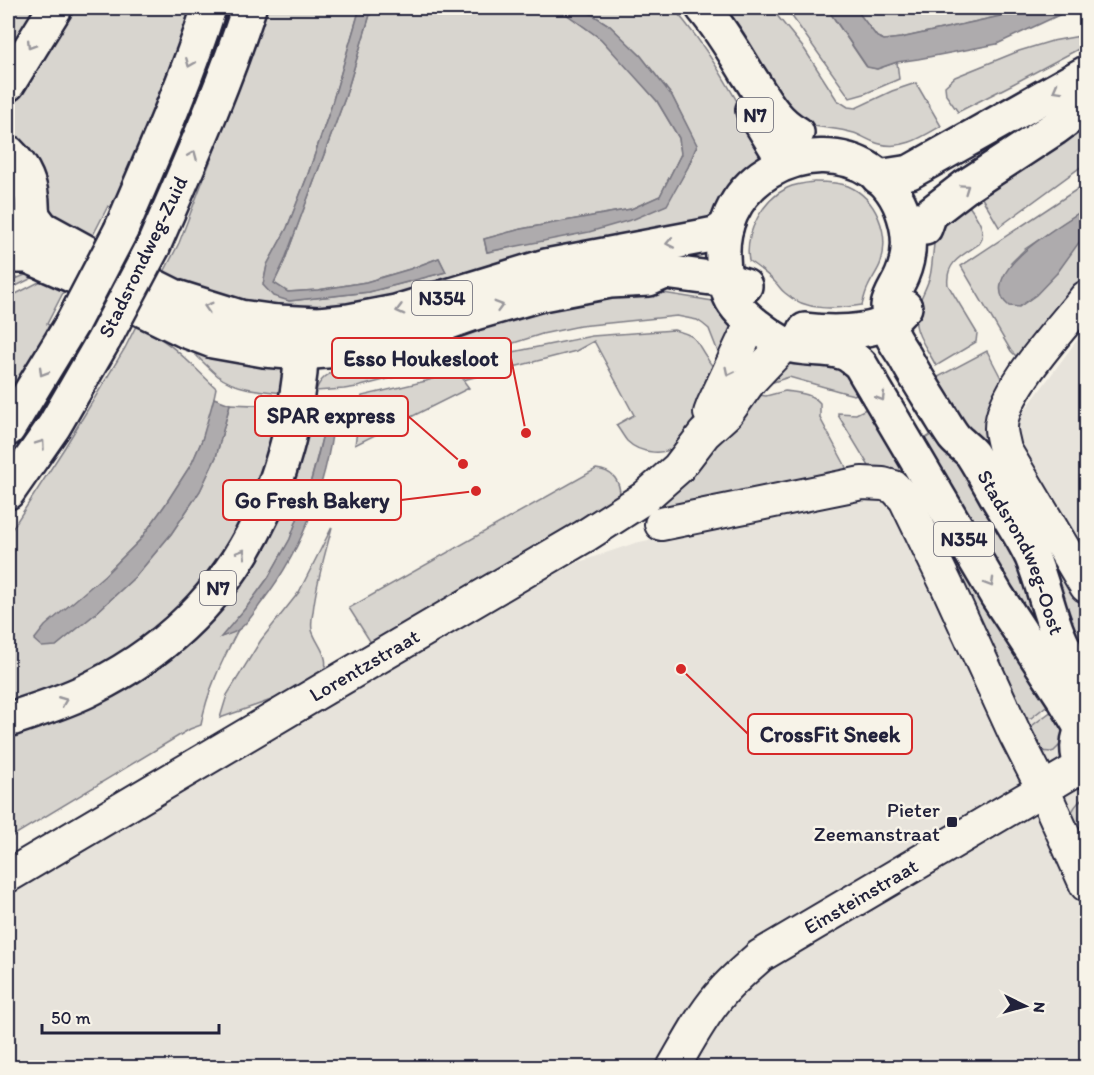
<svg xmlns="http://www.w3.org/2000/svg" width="1094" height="1075" viewBox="0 0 1094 1075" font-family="Itim,sans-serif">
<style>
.built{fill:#e7e3db}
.green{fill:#d8d5cf;stroke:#7d7c85;stroke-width:1.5}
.water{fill:#aeabad;stroke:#76747f;stroke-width:1.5}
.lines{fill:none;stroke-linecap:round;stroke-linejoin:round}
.minor-casing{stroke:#22223b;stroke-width:36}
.major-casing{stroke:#22223b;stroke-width:38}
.highway-casing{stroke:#22223b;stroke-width:38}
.minor{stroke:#f7f3e8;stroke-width:32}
.major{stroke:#f7f3e8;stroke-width:33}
.highway{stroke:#f7f3e8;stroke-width:33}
.highway-bridge-casing{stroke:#22223b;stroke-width:38;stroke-linecap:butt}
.highway-bridge{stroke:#f7f3e8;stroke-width:33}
.oneway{stroke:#97959a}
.poi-dot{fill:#22223b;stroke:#f7f3e8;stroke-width:2}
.labels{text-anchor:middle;stroke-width:5;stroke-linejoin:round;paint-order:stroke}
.shield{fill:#f7f3e8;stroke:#62616f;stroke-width:1.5}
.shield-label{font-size:20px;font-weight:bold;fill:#22223b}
.street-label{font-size:21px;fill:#22223b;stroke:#f7f3e8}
.poi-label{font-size:21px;fill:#22223b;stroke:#f7f3e8;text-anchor:end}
.leader{fill:none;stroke:#d62828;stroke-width:2}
.callout-dot{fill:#d62828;stroke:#f7f3e8;stroke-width:2}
.callout{fill:#f7f3e8;stroke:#d62828;stroke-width:2}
.callout-label{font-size:22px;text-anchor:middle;font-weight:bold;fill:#22223b}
</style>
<rect width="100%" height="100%" fill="#f7f3e8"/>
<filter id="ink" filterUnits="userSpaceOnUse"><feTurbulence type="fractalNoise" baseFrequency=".0167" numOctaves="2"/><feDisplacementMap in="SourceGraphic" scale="12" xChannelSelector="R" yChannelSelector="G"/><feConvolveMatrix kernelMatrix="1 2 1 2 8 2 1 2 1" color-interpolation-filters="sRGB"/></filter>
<g filter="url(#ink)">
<!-- built -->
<path class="built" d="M1086,328V644L991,456Z
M914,483L1086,791V1067H8V889L366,676L579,562L635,543Z"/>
<!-- green -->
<path class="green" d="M8,8H42L8,68Z
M65,8H192C170,75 144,144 112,208L108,206L88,245L54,222L13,138L8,134V104L39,49Z
M265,8H360L331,107L307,177L287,228L267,265L263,285L289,301L369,292L446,272L439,258L410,269L366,282L318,290L287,292L274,283L284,262L345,98L372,8H556L562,11L601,39L629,69L657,101L679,138L681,154L660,196L631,209L521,229L484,239L487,252L537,241L666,205L688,167L697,146L672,96L641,56L609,25L582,8H673C713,53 739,105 768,157L719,210L707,221L423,297L287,317L159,282L179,243L248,63Z
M713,8H771L805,50L837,100L848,107L856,108L892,91L916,83L941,126C922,137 903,150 880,144C871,142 863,136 854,133C838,128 820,128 803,124Z
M786,8H827L866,66L877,69L897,62L899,79L864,94L850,98Z
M855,8H1021L1005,15L901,38L884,40L877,37Z
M1086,35V45L1011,85L958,112L946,95L945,86L955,77L1019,51L1052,41Z
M1086,125V163L999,227L976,188Z
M815,182C826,182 838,182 848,186C876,198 890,233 881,262C878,271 872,278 868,287C865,293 864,299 862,305C836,309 806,312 785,293C781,290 779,286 775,282C767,274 759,268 749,261C744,233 763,200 787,188C796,184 806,183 815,182Z
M1085,184L1086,187V208L1025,249L1011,263L1057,273L1086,230V285L1019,359L1011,351L961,266Z
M964,199C972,211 990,230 979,244C963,255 945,262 948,285L977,333L976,342L936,366C930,353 918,339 916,325C913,307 926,292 930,276C933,265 933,238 937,231C944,219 955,209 964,199Z
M30,273L45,275L34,277L8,290V282Z
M53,280L67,285L47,324L49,325L44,337L8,396V298L41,281Z
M657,292L713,301L720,304L736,324L728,361L718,352L709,329L703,324L697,320L677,316L580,326L542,334L457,361L357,387L344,389L316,391C321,372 340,369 358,365L575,298Z
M136,326C170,339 190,364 216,388L210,416L202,440L192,463L165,505L140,540L106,574L56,646L95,614L136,576L171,534L200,491L216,457L230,404L278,406L265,464L242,527L224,558L154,636L100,672L8,712V535L65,447L125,348Z
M674,330C698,336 694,339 707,358C710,364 715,369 719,374L680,443C667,457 640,454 627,441C623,436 620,430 616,425L634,415L594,341L576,351L463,380L469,388L355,445L362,396L426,381L513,352L592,336Z
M184,343L285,358L286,393C264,391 236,390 218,376C206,366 195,354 184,343Z
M987,351L1002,380L1000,391L1050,549L1086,608V621L1083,624L1086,631V668L948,395L938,377Z
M787,358L840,362L862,392L854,395L846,393L789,377L767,384Z
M785,391C798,393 811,393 820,403V418L845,465L847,472L643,514L759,395L766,396Z
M308,402L324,405L322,438L310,484L290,539L268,578L249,604L223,636L238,630C222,661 207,691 201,725L190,729L8,839V730L171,649Z
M878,403L1055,699L1031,718L1021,717L838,415V413L856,414Z
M941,429L1027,572L1057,673L919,442Z
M596,469C614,471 621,482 620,499L373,646L349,608Z
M332,527C325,555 316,583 313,612C312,617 311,624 312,630C316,645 334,659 321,676C313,688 238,711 220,718L227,695L261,640L299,592Z
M1060,705L1066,719L1064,741L1054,751L1051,752L1040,751L1025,731Z
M1086,796V833L1077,839L1068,822C1071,811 1077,802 1086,796Z"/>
<!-- water -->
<path class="water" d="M360,8H372L345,98L284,262L274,283L288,292L318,290L366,282L410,269L439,258L446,272L369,292L289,301L273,296L263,285L267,265L287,228L307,177L331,107Z
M556,8H582L609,25L641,56L672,96L697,145L688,167L667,205L634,219L589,232L487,252L484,239L521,229L631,209L660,196L681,154L679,138L657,101L601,39L562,11Z
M827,8H855L877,37L884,40L901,38L1005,15L1021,8H1074L997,44L918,59L897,62L877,69L867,67Z
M1086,208V230L1083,237L1057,273L1036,295L1019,307L1009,306C1007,304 1004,302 1003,299C985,266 1065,223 1086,208Z
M214,398L230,404L216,457L200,491L171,534L136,576L95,614L56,646L42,647L34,640L45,626L106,574L140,540L165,505L192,463L202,440Z
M336,403C330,474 306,545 262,602C255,611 248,624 238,630C234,633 227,635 221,637L249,604L268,578L290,539L310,484L317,459L322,438L324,405Z"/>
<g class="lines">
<defs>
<g id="minor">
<path d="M1086,297C1063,327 1001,391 1001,428C1001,435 1004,443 1005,450L1086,586"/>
<path d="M710,413L713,405L748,330V318"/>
<path d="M661,524L862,483L883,484L894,487L905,499L950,592L1015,734L1043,789L1086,885"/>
<path id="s1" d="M8,876L324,689L585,536L644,498L678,468L704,434L727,413L750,381L785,344"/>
<path id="s2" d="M673,1068C687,1044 701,1017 719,996C731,981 746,969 760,956L1082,766"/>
</g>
<g id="major">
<path d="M8,152C33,176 37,204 28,238"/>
<path d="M878,177L910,172L1086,73"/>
<path d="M33,216L42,228L84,251L176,297L240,317L277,322L319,324L349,321L396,312L546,266L700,237L715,234L726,227"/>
<path d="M925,228L930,214L965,187L1055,128L1086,105"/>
<path d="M17,256H28L71,275L184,330L213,341L264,350L301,353L351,349L383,342L438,326L475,313L542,294L610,281L649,279L665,272L726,280L745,286"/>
<path d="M805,330C828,333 870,334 891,320C896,317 900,311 905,307"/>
<path d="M1086,722C1076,737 1074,756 1086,771"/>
<path id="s3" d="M1082,729L1063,697L997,596L860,364C855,360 850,355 844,353C825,346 804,351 785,344C775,340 765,332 756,325C746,317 735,308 730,296C728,291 727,286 726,281C721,258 721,236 731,214C764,141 879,133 904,216C910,235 910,256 902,275C898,285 890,295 888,306C888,311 889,316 890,321C890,324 889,328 890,331C893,340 900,349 905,357C915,376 927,394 938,412C943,420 948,429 954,437C959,443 967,448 972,454C981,468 989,483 997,497C1009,517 1022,536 1032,557C1043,583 1048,611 1059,637C1066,654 1076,669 1086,684"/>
</g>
<path id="highway" d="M703,8C720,28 733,50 747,73C762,95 773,120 797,133
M8,84L55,8
M753,110L780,154L793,160
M121,230C152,157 185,84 209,8
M153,247C187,168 223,89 249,8
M8,429L73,322
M8,492L54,426L105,338
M8,720C36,710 65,702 92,688C178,645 237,581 272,492C281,467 289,443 293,418C296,403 298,388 300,373C300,367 302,360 301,355C300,345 285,329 277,322"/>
</defs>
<!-- minor casing -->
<use href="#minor" class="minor-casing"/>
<!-- major casing -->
<use href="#major" class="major-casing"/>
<!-- highway casing -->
<use href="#highway" class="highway-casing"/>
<!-- minor -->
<use href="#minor" class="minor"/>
<!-- major -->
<use href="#major" class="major"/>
<!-- highway -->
<use href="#highway" class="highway"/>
<defs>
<path id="highway-bridge" d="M73,322L121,230
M105,338L153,247"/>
</defs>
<!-- highway-bridge casing -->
<use href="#highway-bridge" class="highway-bridge-casing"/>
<!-- highway-bridge -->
<use href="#highway-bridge" class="highway-bridge"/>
</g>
<!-- one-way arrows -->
<defs><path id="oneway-chevron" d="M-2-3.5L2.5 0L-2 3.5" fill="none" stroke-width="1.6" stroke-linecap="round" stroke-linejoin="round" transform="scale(1.5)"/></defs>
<g class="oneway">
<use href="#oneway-chevron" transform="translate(31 45) rotate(122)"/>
<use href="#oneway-chevron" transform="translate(190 63) rotate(112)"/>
<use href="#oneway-chevron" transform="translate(1057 89) rotate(151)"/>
<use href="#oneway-chevron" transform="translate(193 155) rotate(-67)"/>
<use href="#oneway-chevron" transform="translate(965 188) rotate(-35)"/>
<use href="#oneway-chevron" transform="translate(670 243) rotate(169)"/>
<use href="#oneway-chevron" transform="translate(499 306) rotate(-16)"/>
<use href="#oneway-chevron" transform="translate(208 307) rotate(-163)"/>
<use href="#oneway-chevron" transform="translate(400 310) rotate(165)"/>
<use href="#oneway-chevron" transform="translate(43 372) rotate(121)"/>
<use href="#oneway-chevron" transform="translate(729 372) rotate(116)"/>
<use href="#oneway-chevron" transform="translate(881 397) rotate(59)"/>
<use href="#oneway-chevron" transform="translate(41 444) rotate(-55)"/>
<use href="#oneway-chevron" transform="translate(242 553) rotate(-58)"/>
<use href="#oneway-chevron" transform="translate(990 583) rotate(60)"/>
<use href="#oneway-chevron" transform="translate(63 701) rotate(-22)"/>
</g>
</g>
<!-- markers -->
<rect class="poi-dot" x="946" y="816" width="12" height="12" rx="3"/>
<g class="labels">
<!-- shield labels -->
<g class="shield">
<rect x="737" y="98" width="36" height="34" rx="4.5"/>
<rect x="412" y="281" width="60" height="34" rx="4.5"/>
<rect x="934" y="522" width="60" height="34" rx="4.5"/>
<rect x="200" y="571" width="36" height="34" rx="4.5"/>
</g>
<g class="shield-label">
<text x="755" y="122">N7</text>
<text x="442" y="305">N354</text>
<text x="964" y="546">N354</text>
<text x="218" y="595">N7</text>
</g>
<!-- street labels -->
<g class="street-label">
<text transform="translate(143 257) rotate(-64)" y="7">Stadsrondweg-Zuid</text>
<text dy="7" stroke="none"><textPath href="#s3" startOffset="1266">Stadsrondweg-Oost</textPath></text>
<text dy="7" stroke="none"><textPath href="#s1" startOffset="414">Lorentzstraat</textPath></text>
<text dy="7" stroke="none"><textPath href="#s2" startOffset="260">Einsteinstraat</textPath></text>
</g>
<!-- poi labels -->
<g class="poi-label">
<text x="940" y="817">Pieter<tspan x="940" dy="24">Zeemanstraat</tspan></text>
</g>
</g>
<!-- callouts -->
<path class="leader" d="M526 433L511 358M463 464L408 416M476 491L401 500M681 669L748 734"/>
<g class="callout-dot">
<circle cx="526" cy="433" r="6"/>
<circle cx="463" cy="464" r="6"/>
<circle cx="476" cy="491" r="6"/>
<circle cx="681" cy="669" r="6"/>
</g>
<g class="callout">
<rect x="332" y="338" width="179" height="40" rx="6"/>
<rect x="255" y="396" width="153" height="40" rx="6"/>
<rect x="223" y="480" width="178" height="40" rx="6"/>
<rect x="748" y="714" width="164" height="40" rx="6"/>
</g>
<g class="callout-label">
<text x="421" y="366">Esso Houkesloot</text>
<text x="331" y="423">SPAR express</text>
<text x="312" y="508">Go Fresh Bakery</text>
<text x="830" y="742">CrossFit Sneek</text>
</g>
<!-- margin -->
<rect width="1094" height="1075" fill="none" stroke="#f7f3e8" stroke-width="30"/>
<rect x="15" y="15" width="1064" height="1045" fill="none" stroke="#22223b" stroke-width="2" filter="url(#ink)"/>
<!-- north arrow -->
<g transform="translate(1025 1006) rotate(95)" stroke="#f7f3e8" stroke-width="4.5" paint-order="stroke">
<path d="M0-4.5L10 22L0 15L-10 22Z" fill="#22223b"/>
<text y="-9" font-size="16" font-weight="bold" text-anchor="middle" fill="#22223b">N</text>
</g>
<!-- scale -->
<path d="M42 1024v9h177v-9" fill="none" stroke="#22223b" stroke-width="3"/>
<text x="51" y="1024" font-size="18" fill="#22223b" stroke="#f7f3e8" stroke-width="4.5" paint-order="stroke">50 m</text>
</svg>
